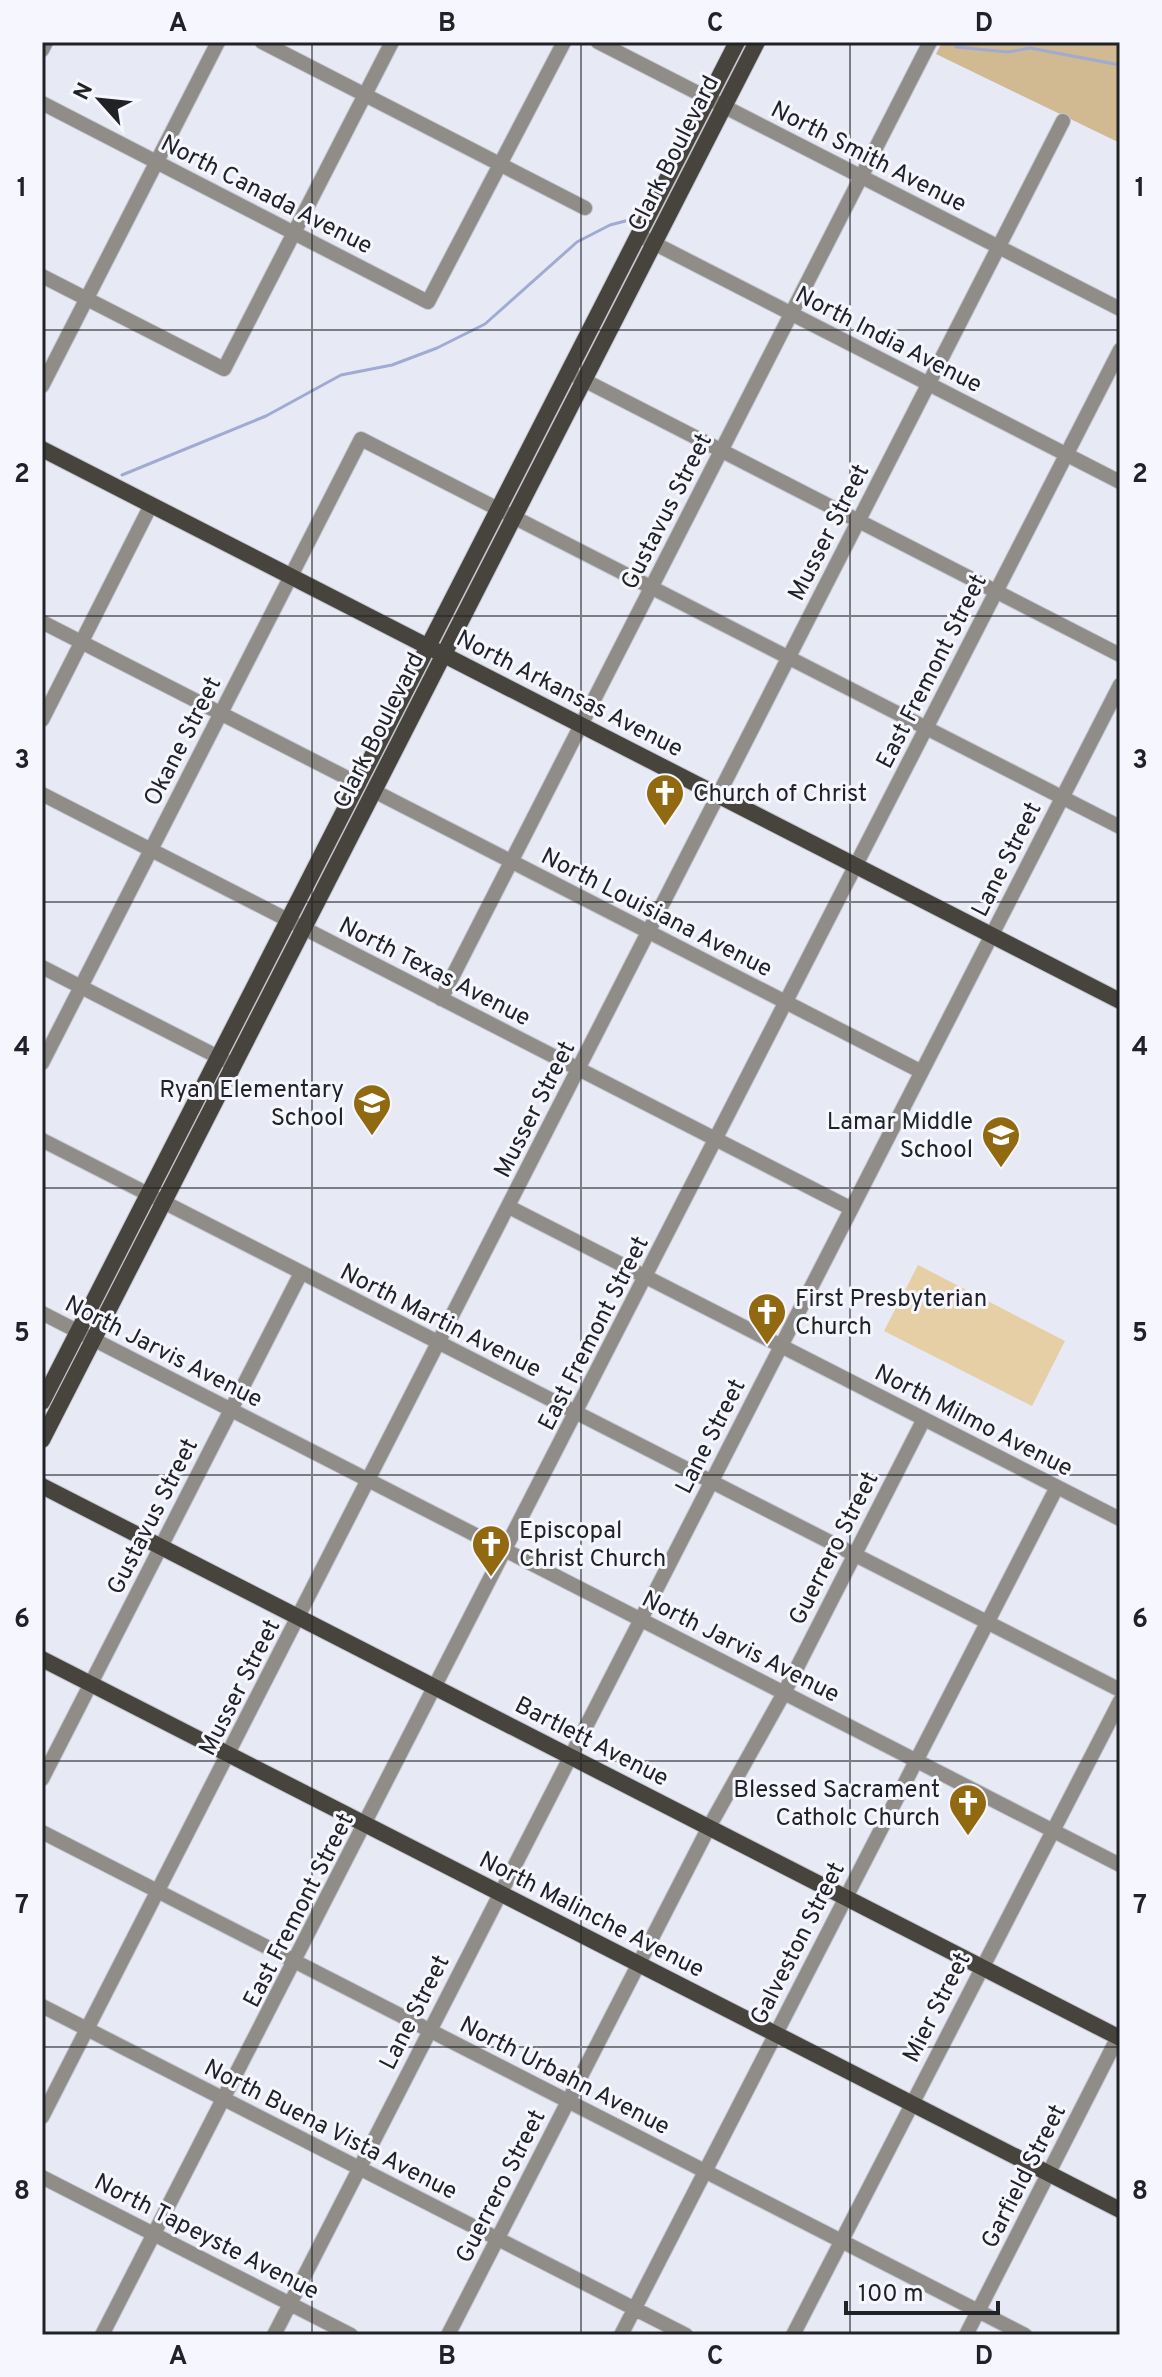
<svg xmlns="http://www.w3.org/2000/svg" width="1162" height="2377" viewBox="0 0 1162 2377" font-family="Overpass,sans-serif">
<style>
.green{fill:#e6cea5}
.forest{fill:#d1b991}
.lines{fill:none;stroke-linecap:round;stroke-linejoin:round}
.stream{stroke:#a0aad3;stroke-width:3}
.minor-casing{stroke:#c3c6cf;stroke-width:16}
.major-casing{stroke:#c3c6cf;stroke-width:18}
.minor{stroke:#908d89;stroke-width:14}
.major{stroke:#47433d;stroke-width:16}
.grid{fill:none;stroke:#212226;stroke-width:2;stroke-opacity:0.55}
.labels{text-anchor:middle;stroke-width:6;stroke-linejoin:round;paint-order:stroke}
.street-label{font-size:24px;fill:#212226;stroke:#f6f7fe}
.poi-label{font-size:24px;fill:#212226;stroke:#f6f7fe;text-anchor:start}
.neatline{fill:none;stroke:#212226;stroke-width:3}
.grid-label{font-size:26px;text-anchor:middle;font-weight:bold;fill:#212226}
</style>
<rect width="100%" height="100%" fill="#e7eaf4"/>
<!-- green -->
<path class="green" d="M918,1265L1065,1341L1032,1406L884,1331Z"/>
<!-- forest -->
<path class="forest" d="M942,42H1120V143L936,54Z"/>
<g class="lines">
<!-- stream -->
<path class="stream" d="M956,47L1008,52L1030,48L1120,65
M122,475L266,416L341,375L392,365L437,348L485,324L577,242L610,225L633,219"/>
<defs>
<path id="minor" d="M262,42L585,208
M598,42L1120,309
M42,50L46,42
M42,103L428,302L564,42
M638,235L1120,482
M42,276L224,369L392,42
M576,376L1120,655
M42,386L218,42
M42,622L359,784
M42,720L151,505
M374,791L920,1071
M42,794L850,1208
M42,967L226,1061
M441,999L930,42
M42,1063L361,439L1120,827
M42,1140L1120,1690
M509,1207L1120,1519
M42,1313L1120,1865
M42,1779L301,1273
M42,1832L1025,2335
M42,2006L686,2335
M42,2117L1063,121
M42,2177L351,2335
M102,2335L1120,350
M274,2335L1120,685
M448,2335L709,1827L784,1693L924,1419
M621,2335L1057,1487
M793,2335L1120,1701
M966,2335L1118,2037"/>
<path id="major" d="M42,449L1120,1001
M42,1402L737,42
M42,1440L757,42
M42,1486L1120,2038
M42,1659L1120,2210"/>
</defs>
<!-- minor casing -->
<use href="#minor" class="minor-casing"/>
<!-- major casing -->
<use href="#major" class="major-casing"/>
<!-- minor -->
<use href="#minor" class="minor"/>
<!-- major -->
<use href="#major" class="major"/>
</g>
<!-- grid -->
<path class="grid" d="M312,42V2335M581,42V2335M850,42V2335M42,330H1120M42,616H1120M42,902H1120M42,1188H1120M42,1475H1120M42,1761H1120M42,2047H1120"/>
<!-- icons -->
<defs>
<symbol id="church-pin" viewBox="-11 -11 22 30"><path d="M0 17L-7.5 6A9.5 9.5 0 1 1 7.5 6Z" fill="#916911" stroke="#f6f7fe"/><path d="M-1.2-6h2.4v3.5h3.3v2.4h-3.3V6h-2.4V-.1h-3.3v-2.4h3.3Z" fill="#fff"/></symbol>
<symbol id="school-pin" viewBox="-11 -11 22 30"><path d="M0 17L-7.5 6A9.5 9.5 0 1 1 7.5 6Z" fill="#916911" stroke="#f6f7fe"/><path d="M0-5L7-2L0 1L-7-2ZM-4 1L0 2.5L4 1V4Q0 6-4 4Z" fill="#fff"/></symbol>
</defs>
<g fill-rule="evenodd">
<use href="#church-pin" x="643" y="771" width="44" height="60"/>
<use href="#school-pin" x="350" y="1081" width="44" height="60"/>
<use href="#school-pin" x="979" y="1113" width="44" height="60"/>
<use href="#church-pin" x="745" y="1290" width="44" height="60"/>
<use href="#church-pin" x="469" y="1522" width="44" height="60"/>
<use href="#church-pin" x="946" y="1781" width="44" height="60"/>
</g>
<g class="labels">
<!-- street labels -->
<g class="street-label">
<text transform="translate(673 153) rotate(-63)" y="8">Clark Boulevard</text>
<text transform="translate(869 156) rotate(27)" y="8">North Smith Avenue</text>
<text transform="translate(267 194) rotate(27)" y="8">North Canada Avenue</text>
<text transform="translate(889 339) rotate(27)" y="8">North India Avenue</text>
<text transform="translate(666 511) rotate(-63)" y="8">Gustavus Street</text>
<text transform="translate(828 532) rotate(-63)" y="8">Musser Street</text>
<text transform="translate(931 671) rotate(-63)" y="8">East Fremont Street</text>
<text transform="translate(570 693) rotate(27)" y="8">North Arkansas Avenue</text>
<text transform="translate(378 730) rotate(-63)" y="8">Clark Boulevard</text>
<text transform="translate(182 741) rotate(-63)" y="8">Okane Street</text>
<text transform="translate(1006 859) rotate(-63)" y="8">Lane Street</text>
<text transform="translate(657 912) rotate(27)" y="8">North Louisiana Avenue</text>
<text transform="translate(435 971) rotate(27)" y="8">North Texas Avenue</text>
<text transform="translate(534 1109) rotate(-63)" y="8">Musser Street</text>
<text transform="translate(441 1320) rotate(27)" y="8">North Martin Avenue</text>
<text transform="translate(593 1333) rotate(-63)" y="8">East Fremont Street</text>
<text transform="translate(164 1351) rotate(27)" y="8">North Jarvis Avenue</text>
<text transform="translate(974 1420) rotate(27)" y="8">North Milmo Avenue</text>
<text transform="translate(710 1436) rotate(-63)" y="8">Lane Street</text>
<text transform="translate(152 1516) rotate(-63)" y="8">Gustavus Street</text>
<text transform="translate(833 1548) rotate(-63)" y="8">Guerrero Street</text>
<text transform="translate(741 1646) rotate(27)" y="8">North Jarvis Avenue</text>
<text transform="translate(239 1687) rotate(-63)" y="8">Musser Street</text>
<text transform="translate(592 1741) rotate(27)" y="8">Bartlett Avenue</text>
<text transform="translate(298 1910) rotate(-63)" y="8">East Fremont Street</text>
<text transform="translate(592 1914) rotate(27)" y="8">North Malinche Avenue</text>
<text transform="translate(797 1943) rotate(-63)" y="8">Galveston Street</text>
<text transform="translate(936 2007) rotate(-63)" y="8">Mier Street</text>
<text transform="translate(414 2012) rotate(-63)" y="8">Lane Street</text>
<text transform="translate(565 2075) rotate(27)" y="8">North Urbahn Avenue</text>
<text transform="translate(331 2129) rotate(27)" y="8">North Buena Vista Avenue</text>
<text transform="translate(1023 2176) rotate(-63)" y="8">Garfield Street</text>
<text transform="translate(500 2186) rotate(-63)" y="8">Guerrero Street</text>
<text transform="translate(207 2236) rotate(27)" y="8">North Tapeyste Avenue</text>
</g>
<!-- poi labels -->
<g class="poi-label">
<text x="693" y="801">Church of Christ</text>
<text x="344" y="1097" text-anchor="end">Ryan Elementary<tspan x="344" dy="28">School</tspan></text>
<text x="973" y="1129" text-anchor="end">Lamar Middle<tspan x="973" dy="28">School</tspan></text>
<text x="795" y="1306">First Presbyterian<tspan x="795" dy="28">Church</tspan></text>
<text x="519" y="1538">Episcopal<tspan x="519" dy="28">Christ Church</tspan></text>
<text x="940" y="1797" text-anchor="end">Blessed Sacrament<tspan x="940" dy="28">Catholc Church</tspan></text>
</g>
</g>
<!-- border -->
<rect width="1162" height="2377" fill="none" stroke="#f6f7fe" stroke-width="88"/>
<!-- north arrow -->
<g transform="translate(100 100) rotate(297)" stroke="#f6f7fe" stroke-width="6" paint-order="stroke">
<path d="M0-6L14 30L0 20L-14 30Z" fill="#212226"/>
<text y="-12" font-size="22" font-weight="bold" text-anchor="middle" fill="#212226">N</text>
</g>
<!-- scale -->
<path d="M846 2301v12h152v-12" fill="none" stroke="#212226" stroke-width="4"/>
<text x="858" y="2301" font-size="24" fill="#212226" stroke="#f6f7fe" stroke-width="6" paint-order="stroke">100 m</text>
<rect x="44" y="44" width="1074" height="2289" class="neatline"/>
<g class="grid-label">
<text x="178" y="31">A</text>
<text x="447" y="31">B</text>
<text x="715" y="31">C</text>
<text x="984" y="31">D</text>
<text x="22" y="196">1</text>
<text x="1140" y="196">1</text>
<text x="22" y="482">2</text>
<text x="1140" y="482">2</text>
<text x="22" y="768">3</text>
<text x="1140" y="768">3</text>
<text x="22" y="1055">4</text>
<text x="1140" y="1055">4</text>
<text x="22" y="1341">5</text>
<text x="1140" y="1341">5</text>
<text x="22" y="1627">6</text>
<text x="1140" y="1627">6</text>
<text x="22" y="1913">7</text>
<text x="1140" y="1913">7</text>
<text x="22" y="2199">8</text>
<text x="1140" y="2199">8</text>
<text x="178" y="2364">A</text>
<text x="447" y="2364">B</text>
<text x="715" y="2364">C</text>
<text x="984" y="2364">D</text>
</g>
</svg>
